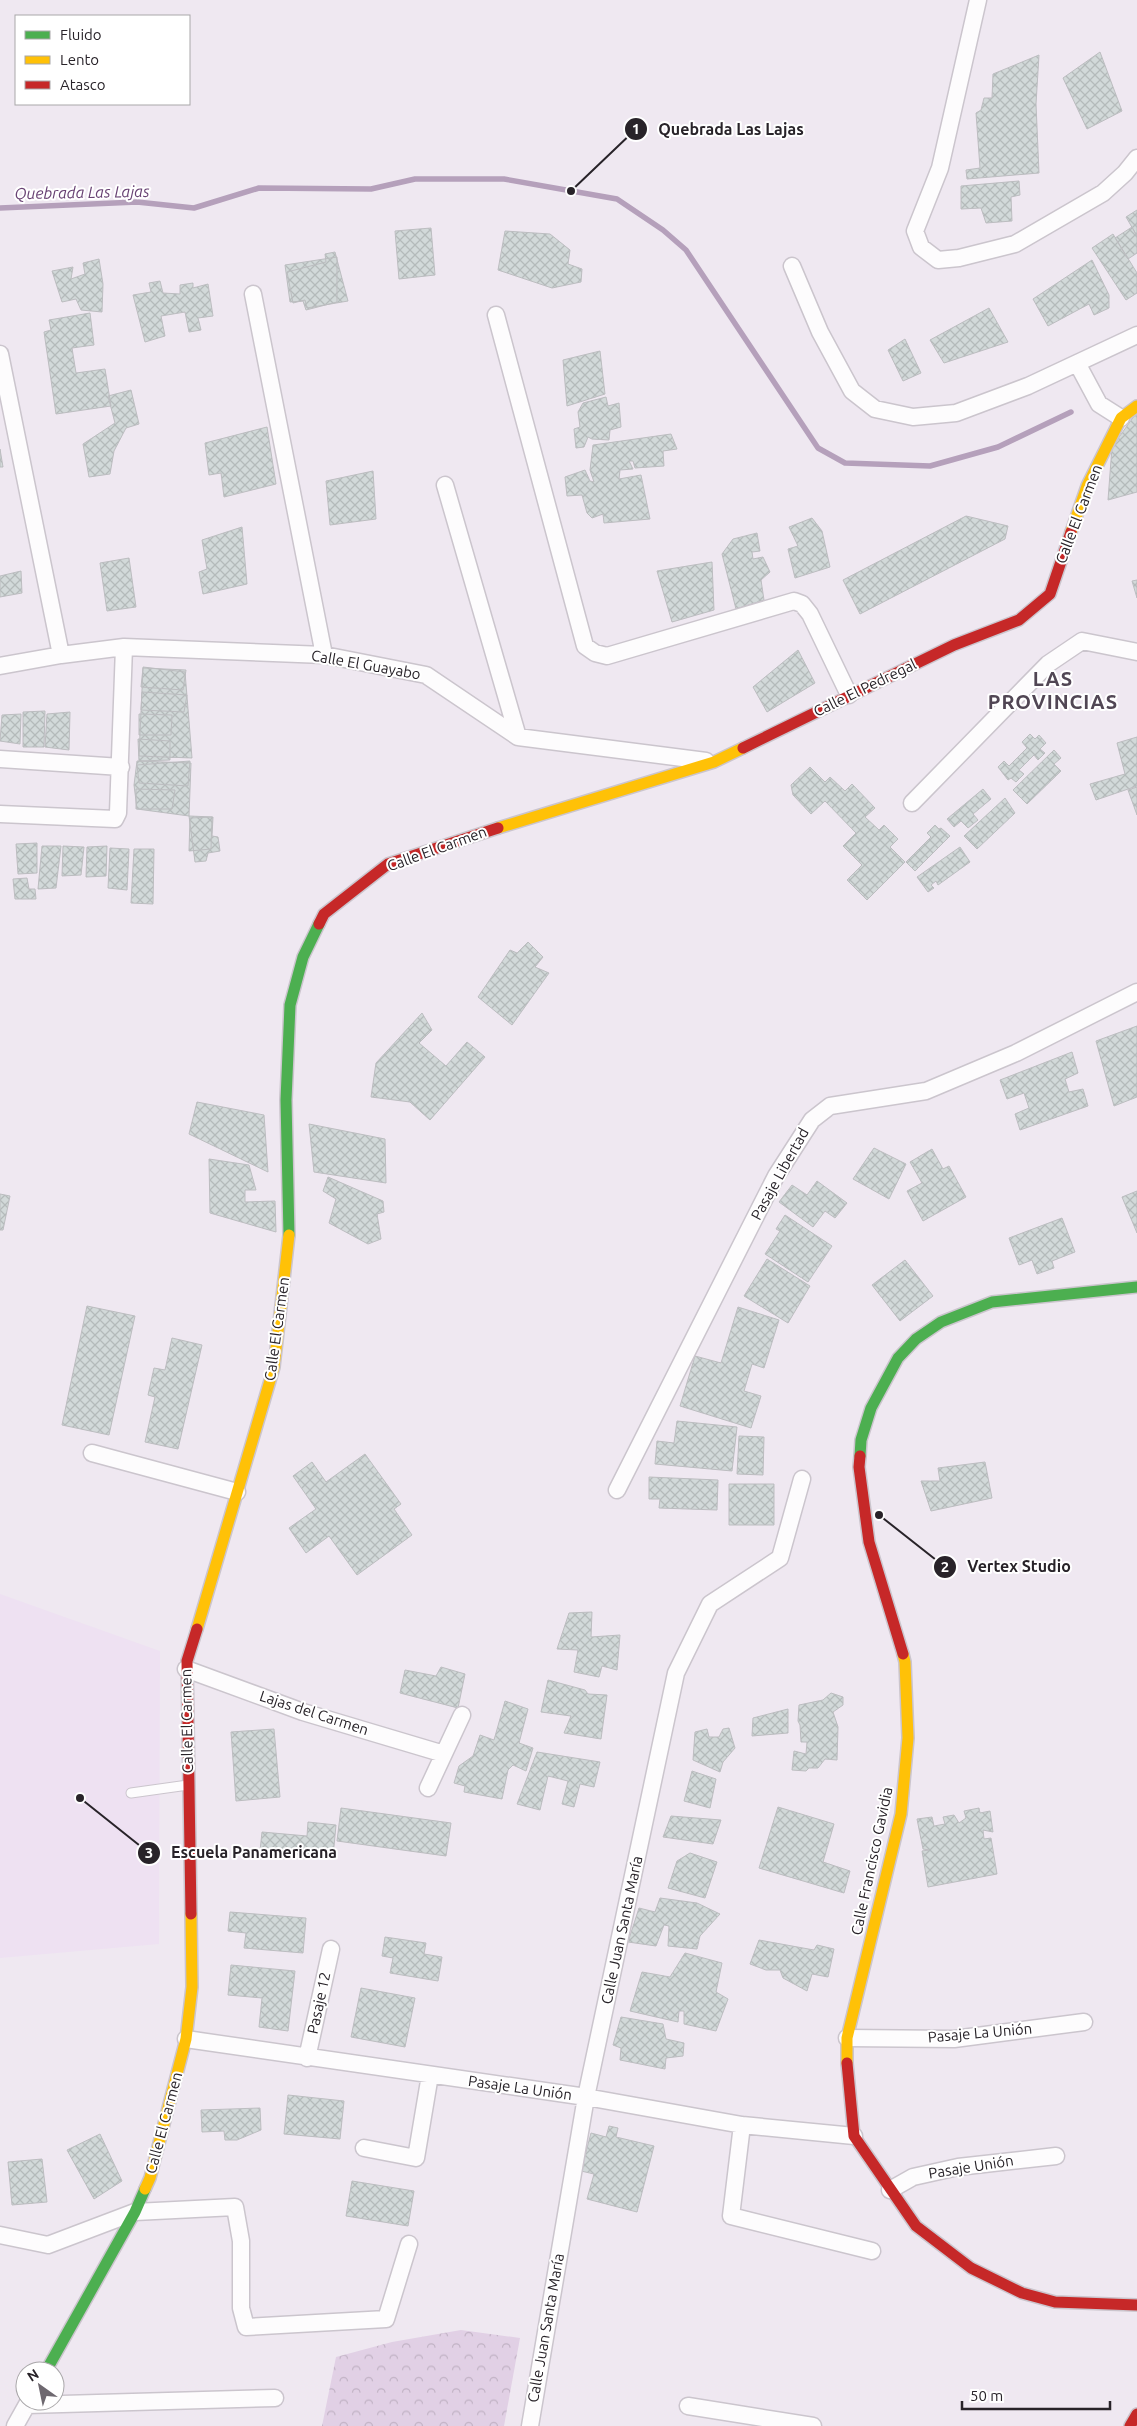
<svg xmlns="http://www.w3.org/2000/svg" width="1137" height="2426" viewBox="0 0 1137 2426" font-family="Ubuntu,sans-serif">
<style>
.built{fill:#eee1f2}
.park{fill:url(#park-crowns)}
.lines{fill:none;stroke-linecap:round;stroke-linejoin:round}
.stream{stroke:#b5a0bb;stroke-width:5.5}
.building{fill:url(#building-cross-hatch);stroke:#bcbdc0}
.lane-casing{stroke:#cbc5cd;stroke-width:11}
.street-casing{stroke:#cbc5cd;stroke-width:19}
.fast-casing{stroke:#cbc5cd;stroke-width:14}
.slow-casing{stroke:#cbc5cd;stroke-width:14}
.jam-casing{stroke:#cbc5cd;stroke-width:14}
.lane{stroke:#fdfcfd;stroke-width:9}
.street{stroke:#fdfcfd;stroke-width:16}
.fast{stroke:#4caf50;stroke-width:11}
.slow{stroke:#ffc107;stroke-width:11}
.jam{stroke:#c62828;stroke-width:11}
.labels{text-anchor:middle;stroke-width:4;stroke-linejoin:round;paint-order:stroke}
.street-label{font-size:15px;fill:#282329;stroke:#fff}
.water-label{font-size:16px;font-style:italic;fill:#684273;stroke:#fff}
.district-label{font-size:20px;font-weight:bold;letter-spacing:1px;fill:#514654;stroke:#fff}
.leader{fill:none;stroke:#282329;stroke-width:2}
.callout-dot{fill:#282329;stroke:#fff;stroke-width:2}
.mark-label{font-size:15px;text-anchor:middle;font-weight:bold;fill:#fff}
.callout-label{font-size:16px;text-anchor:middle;font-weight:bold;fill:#282329;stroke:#fff;stroke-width:4;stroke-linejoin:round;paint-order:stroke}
</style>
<defs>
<pattern id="park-crowns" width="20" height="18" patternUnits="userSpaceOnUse" patternTransform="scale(1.25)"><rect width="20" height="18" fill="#e1d0e5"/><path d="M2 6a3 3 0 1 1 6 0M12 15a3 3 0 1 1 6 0" fill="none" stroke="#c1b2c4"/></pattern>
<pattern id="building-cross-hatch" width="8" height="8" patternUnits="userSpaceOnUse" patternTransform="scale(1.25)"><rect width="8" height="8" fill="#d2d9d9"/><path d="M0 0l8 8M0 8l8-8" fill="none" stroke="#b4baba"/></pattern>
</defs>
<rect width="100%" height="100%" fill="#efe8f1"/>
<!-- built -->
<path class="built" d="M0,1594L160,1651L159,1944L0,1958Z"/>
<!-- park -->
<path class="park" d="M461,2330L520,2338L504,2426H322L336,2357L392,2342Z"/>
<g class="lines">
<!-- stream -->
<path class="stream" d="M0,208L137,202L194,208L259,188L371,189L415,179H504L617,199L663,230L686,250L818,448L845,463L930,466L998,447L1071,412"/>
</g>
<!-- building -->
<path class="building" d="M1100,52L1122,111L1087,129L1063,78Z
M1039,55L1036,104L1039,173L967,179L966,170L980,168L976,113L981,110L984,98H992L993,74Z
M1019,181L1020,195L1011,197L1012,221L986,223L981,208L961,209V186Z
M1137,210V236L1126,217Z
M1132,227L1137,236V253L1128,259L1115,238Z
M431,228L435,275L399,279L395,231Z
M505,231L550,234L570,250L568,264L582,269L581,282L552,288L498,270Z
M1113,234L1137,273V293L1126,300L1092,248Z
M335,252L348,301L307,308L305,300L293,303L287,272L326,262L325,254Z
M337,257V302L306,310L303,301L290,302L285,265Z
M99,259L103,284L102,312L81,310L76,299L62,302L52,271L73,267L71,279L85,274L83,263Z
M1092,260L1109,295V308L1094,315L1089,304L1048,326L1033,299Z
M160,281L163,293L180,294V285L193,283V288L208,284L213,316L198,318L201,330L189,332L185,312L161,316L165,336L145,342L133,295L151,292L149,283Z
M989,308L1008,342L944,363L930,340Z
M90,313L94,345L72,348L76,373L105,369L111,406L56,414L44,332L51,330L49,320Z
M905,339L921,373L903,381L888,350Z
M600,351L605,394L567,406L563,360Z
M131,390L139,424L126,428L114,451L110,474L89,477L83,444L115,423L108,396Z
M606,397L608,406L619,403L621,427L610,430L609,440L592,439L588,437L584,447L576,448L574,429L580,427L578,412L583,403Z
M1137,412V492L1108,500L1112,447Z
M267,427L276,484L224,497L221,473L209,475L205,443Z
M671,434L677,449L663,451L664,466L635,468L633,461H629L633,469L620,470L619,479L641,475L650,519L604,523L603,514L592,518L587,513L582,495L567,496L565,477L585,470L590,481L594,482L590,470L593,445Z
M0,449L3,467H0Z
M373,471L376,519L330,525L326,481Z
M966,516L1008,526L1005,539L860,614L843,580Z
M812,518L822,531L830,567L795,578L788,549L798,546L789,527Z
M242,527L247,584L203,594L199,572L207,569L202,540Z
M757,533L760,551L752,552L753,559L763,557L770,572L761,580L764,600L736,609L722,554L733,539Z
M129,558L136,607L107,611L100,563Z
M712,562L714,610L672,622L657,571Z
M21,571L22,593L0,597V576Z
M1137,580V598L1132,581Z
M798,650L815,683L767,712L753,687Z
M143,667L185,672L192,758L139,756Z
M143,668L186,670L183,690L141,687Z
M142,692L187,695L184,712L141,710Z
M45,711L44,747H23V712Z
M70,712L69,750L45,747L47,714Z
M21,714L20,744L0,741L2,715Z
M139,714L172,715L171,735H139Z
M1030,734L1035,739L1039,735L1046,743L1040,749L1045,753L1038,760L1034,755L1019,770L1024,774L1016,782L1011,778L1008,780L998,767L1004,761L1009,766L1027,748L1022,742Z
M1137,737V786L1096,800L1090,784L1125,774L1117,743Z
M138,739L170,741V760L139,761Z
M1054,750L1061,758L1054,764L1061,771L1027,804L1013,790Z
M137,761L191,763L189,816L137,809L134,785Z
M190,761L188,786L139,783L137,765Z
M810,767L825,782L830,777L845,791L852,784L875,808L865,817L879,830L884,825L898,839L890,847L905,862L867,900L847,880L862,865L843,846L856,833L825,801L811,814L793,795L791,785Z
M1137,787V815L1128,790Z
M136,789L175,790L172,809H136Z
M983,789L991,799L973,814L978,820L968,828L961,821L954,827L947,819Z
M1005,798L1015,813L977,849L964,836Z
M189,816L213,817L212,836L218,837L220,851L208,853L206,861L195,862Z
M212,817L211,849L189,851L190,818Z
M935,825L939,829L941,828L950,836L915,871L906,862L931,837L927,833Z
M37,843V873L18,874L16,844Z
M42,846H61L56,888L38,889Z
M63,846L84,847L81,875L62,876Z
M107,846L106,876L86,877L87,847Z
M960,847L970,862L938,885L936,881L931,885L934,888L928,892L917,877Z
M110,848L129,849L127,890L108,888Z
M134,849H154L153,904L131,903Z
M27,878L29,889H35L36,899H15L13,879Z
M528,942L543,957L535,967L549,973L512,1025L478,997L510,950L517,953Z
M422,1013L432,1030L419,1043L446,1066L467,1042L485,1057L430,1120L410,1102L371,1097L376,1063Z
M1137,1026V1097L1114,1106L1096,1041Z
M1072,1052L1078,1073L1065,1079L1069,1092L1083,1089L1088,1106L1020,1130L1015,1114L1029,1108L1024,1093L1007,1099L1000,1080Z
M197,1102L264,1115L268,1172L189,1134Z
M309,1124L385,1139L386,1183L314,1172Z
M874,1148L906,1164L889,1199L853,1179Z
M932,1149L943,1169L949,1166L966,1197L923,1221L907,1191L922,1183L910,1162Z
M209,1159L249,1165L256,1190H245V1202L275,1201L276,1232L210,1213Z
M328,1177L383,1201L384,1212L377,1214L381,1239L368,1244L329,1223L336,1199L323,1191Z
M817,1181L847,1203L835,1218L825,1211L813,1227L779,1202L792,1185L807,1195Z
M1137,1191V1233L1122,1197Z
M0,1194L10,1196L3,1230H0Z
M785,1215L832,1246L808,1282L765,1254L780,1231L776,1229Z
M1062,1218L1075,1252L1052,1261L1054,1268L1037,1274L1032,1260L1019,1265L1009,1238Z
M767,1259L810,1286L788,1323L744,1296Z
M905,1260L933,1296L900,1321L872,1285Z
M87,1306L135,1316L109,1435L62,1425Z
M738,1307L779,1320L764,1368L752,1364L744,1391L761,1396L751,1428L680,1406L695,1356L721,1363Z
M172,1338L202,1345L178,1449L145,1442L155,1397L148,1395L154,1368L165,1370Z
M677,1421L737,1427L732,1471L655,1464L657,1441L674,1443Z
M739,1436L764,1437L763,1475L737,1474Z
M365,1454L401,1504L394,1509L412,1535L357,1575L329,1536L306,1553L289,1528L316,1509L293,1476L312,1462L326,1482Z
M985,1462L992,1498L931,1511L921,1481H940L938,1468Z
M649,1477L718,1480L717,1510L659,1508L660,1499H649Z
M729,1484H774V1525H729Z
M592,1612L591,1637L620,1635L617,1670L602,1666L599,1677L574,1672L578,1650L557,1649L569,1613Z
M441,1667L465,1674L458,1708L400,1693L405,1670L436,1676Z
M548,1680L585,1690L588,1694L607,1695L601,1739L564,1733L571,1716L541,1712Z
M831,1693L843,1697V1705L833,1712L838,1727L837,1760L825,1759L818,1768H809L806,1771L792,1770L794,1751L806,1754L807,1742H801L800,1725L798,1721L799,1705L823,1700Z
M505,1701L528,1709L519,1743L533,1748L526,1771L513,1765L508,1770L502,1799L464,1792L465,1786L454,1783L459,1766L473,1756L480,1735L494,1740Z
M788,1709V1733L752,1736L753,1718Z
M729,1728L735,1748L723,1762L720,1772L693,1760L695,1732L707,1729L709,1737H719L723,1729Z
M274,1729L280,1797L236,1801L231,1732Z
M537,1752L600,1762L594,1787L580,1784L574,1807L562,1804L568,1781L548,1776L540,1810L517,1804Z
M692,1771L716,1779L710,1808L684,1801Z
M778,1807L834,1824L823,1862L850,1871L844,1893L759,1868Z
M341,1808L451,1823L446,1856L337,1841Z
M979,1808L980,1813L990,1811L993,1832L983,1830L984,1839L991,1838L997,1874L928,1887L922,1851L929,1850L923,1849L917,1819L932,1817L934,1826L945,1824L943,1817L954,1815L959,1823L966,1818L964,1811Z
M671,1816L721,1820L713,1844L663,1837Z
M308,1822L336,1825L333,1857L260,1851L262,1832L307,1836Z
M690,1853L717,1862L705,1898L668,1888L677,1861Z
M660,1898L697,1903L720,1914L700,1936L697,1949L668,1946L669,1926L664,1925L656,1946L628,1942L639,1908L655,1912Z
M230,1912L306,1918L303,1953L244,1948L246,1933L228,1931Z
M385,1937L426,1943L424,1954L442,1957L438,1981L390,1973L393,1958L382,1956Z
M759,1940L814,1950L817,1945L834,1949L828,1977L812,1974L807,1991L783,1978L780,1970H766L750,1964Z
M685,1953L722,1963L716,1992L728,1999L716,2031L684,2024V2011H679L678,2022L630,2011L642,1972L670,1977Z
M231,1965L295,1971L288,2031L259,2027L262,1998L228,1995Z
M361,1988L415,1998L405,2047L351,2037Z
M621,2017L663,2024L666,2039L684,2043L683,2056L666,2058L665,2069L620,2060L621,2048L613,2045Z
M288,2095L344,2101L340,2139L284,2134Z
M260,2108L261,2130L237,2140H225L224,2131L202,2132L201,2110Z
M609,2126L618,2128L616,2137L654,2146L637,2212L587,2199L594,2174L581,2171L591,2133L606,2137Z
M100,2134L122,2181L94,2199L67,2150Z
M42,2159L47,2202L12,2205L8,2162Z
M352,2181L414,2191L408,2226L346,2216Z"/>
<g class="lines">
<defs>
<path id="lane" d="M131,1793L188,1785"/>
<path id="street" d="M978,0L940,168L915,231L921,247L938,260L959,258L1015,244L1103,193L1125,173L1137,158
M792,266L820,332L852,391L875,409L913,417L956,413L1028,386L1137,335
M253,294L324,655
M496,315L585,646L595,653L607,656L794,601L802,604L810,614L849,695
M0,354L61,655
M1077,363L1099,404L1121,418
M445,485L518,737
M0,666L61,655L124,647L324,655L426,675L518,737L706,761
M0,759L121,767
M912,803L1048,664L1082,641L1137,652
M0,814L115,819L118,813L124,647
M92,1453L237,1492
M617,1490L776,1176L812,1120L830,1106L926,1091L1016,1053L1137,992
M186,1669L303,1712L444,1754
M428,1788L462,1715
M847,2038L954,2039L1084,2022
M186,2039L586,2097L742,2125L854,2136
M307,2058L331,1949
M742,2125L731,2216L872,2251
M364,2148L416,2158L430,2075
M890,2190L913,2177L958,2167L1056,2156
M0,2235L48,2245L135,2212L235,2207L241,2241V2308L246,2327L386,2319L409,2244
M27,2405L275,2398
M688,2406L813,2426
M15,2426L29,2401
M530,2426L586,2097L676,1673L710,1604L780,1558L802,1479"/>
<path id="fast" d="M289,1235L286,1100L290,1005L303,957L319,924
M860,1456L861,1440L871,1408L898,1358L916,1339L941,1322L992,1302L1137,1287
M46,2371L135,2212L145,2189"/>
<path id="slow" d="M1071,532L1087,486L1121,418L1137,406
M498,828L714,762L743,748
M197,1629L274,1367L289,1235
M847,2063V2038L901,1814L908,1738L905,1662L903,1654
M145,2189L150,2178L186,2039L192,1987L191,1914"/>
<path id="jam" d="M743,748L954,645L1019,620L1050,594L1071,532
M319,924L324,914L388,864L498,828
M860,1456L859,1467L869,1542L903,1654
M191,1914L187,1661L197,1629
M847,2063L854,2136L916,2226L971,2268L1022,2293L1055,2302L1137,2305
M1130,2426L1137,2414"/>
</defs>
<!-- lane casing -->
<use href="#lane" class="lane-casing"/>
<!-- street casing -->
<use href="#street" class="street-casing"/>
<!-- fast casing -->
<use href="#fast" class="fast-casing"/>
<!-- slow casing -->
<use href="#slow" class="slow-casing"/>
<!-- jam casing -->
<use href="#jam" class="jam-casing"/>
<!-- lane -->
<use href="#lane" class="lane"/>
<!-- street -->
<use href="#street" class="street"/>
<!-- fast -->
<use href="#fast" class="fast"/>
<!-- slow -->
<use href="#slow" class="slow"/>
<!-- jam -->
<use href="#jam" class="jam"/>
</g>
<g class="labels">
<!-- street labels -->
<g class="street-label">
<text transform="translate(1079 514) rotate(-69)" y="5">Calle El Carmen</text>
<text transform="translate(366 665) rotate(10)" y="5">Calle El Guayabo</text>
<text transform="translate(865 688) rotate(-26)" y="5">Calle El Pedregal</text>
<text transform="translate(437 849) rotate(-20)" y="5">Calle El Carmen</text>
<text transform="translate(780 1174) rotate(-61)" y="5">Pasaje Libertad</text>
<text transform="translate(277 1329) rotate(-82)" y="5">Calle El Carmen</text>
<text transform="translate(314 1713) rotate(18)" y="5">Lajas del Carmen</text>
<text transform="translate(187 1721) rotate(-91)" y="5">Calle El Carmen</text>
<text transform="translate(872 1861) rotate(-78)" y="5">Calle Francisco Gavidia</text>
<text transform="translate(622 1930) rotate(-78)" y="5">Calle Juan Santa María</text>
<text transform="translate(319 2003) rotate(-78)" y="5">Pasaje 12</text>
<text transform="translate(980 2033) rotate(-5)" y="5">Pasaje La Unión</text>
<text transform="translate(520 2088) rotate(8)" y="5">Pasaje La Unión</text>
<text transform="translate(164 2123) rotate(-75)" y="5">Calle El Carmen</text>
<text transform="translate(971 2167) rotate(-9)" y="5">Pasaje Unión</text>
<text transform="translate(546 2328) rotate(-80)" y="5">Calle Juan Santa María</text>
</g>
<!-- water labels -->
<g class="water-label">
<text transform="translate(82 192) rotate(-1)" y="6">Quebrada Las Lajas</text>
</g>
<!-- district labels -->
<g class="district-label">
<text x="1053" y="686">LAS<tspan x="1053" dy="23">PROVINCIAS</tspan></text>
</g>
</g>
<!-- callouts -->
<path class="leader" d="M571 191L636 129M879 1515L945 1567M80 1798L149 1853"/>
<g class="callout-dot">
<circle cx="571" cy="191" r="5"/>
<circle cx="879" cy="1515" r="5"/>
<circle cx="80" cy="1798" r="5"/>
<circle cx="636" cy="129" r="12"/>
<circle cx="945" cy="1567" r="12"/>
<circle cx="149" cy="1853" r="12"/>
</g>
<g class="mark-label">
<text x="636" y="134">1</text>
<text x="945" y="1572">2</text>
<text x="149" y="1858">3</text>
</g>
<g class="callout-label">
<text x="731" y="135">Quebrada Las Lajas</text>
<text x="1019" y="1572">Vertex Studio</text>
<text x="254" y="1858">Escuela Panamericana</text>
</g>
<!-- legend -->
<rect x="15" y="15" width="175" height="90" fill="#ffffff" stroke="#a9a7a9"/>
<rect x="25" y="31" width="25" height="8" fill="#4caf50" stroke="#a9a7a9"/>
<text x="60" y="40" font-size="15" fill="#282329">Fluido</text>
<rect x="25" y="56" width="25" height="8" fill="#ffc107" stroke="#a9a7a9"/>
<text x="60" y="65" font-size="15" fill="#282329">Lento</text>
<rect x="25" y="81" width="25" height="8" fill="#c62828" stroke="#a9a7a9"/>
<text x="60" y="90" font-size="15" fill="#282329">Atasco</text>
<!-- north arrow -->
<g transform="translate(40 2386) rotate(327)"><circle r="24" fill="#ffffff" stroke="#a9a7a9"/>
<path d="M0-4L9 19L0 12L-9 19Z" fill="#6e686f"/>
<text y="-8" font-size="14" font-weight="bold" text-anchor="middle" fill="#282329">N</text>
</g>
<!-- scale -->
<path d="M962 2401v8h148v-8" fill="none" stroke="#282329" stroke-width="2.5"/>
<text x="970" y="2401" font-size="15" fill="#282329" stroke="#ffffff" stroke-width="4" paint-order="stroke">50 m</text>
</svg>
